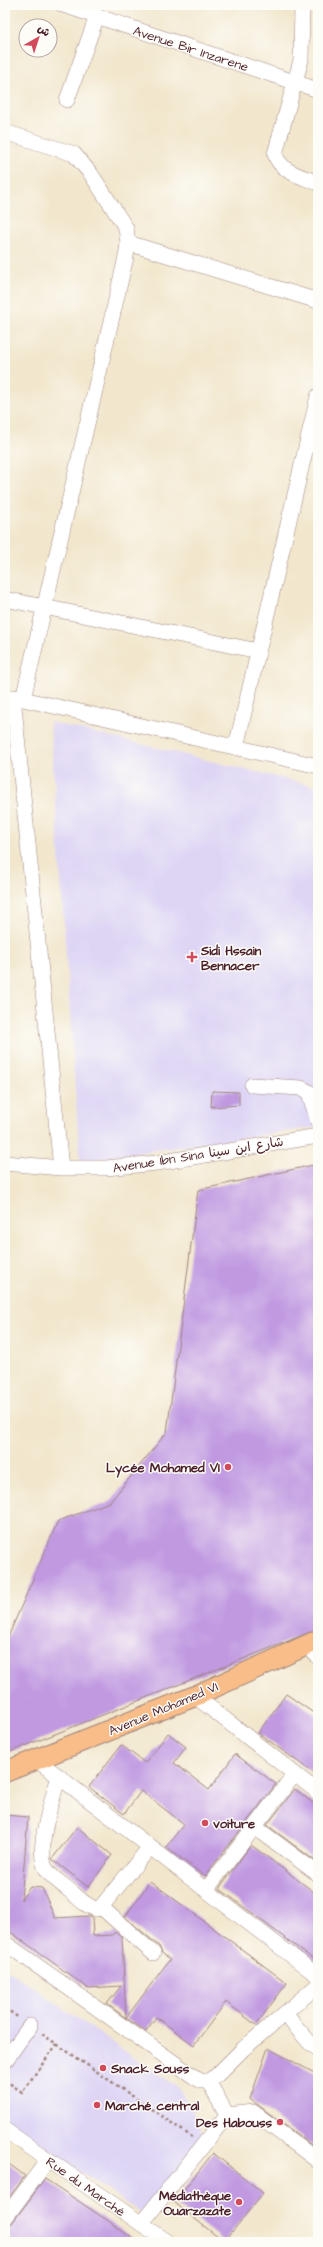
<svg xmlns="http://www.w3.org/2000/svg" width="323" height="2247" viewBox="0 0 323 2247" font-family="'Architects Daughter','Playpen Sans Arabic',sans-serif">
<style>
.built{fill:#ded5f5}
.building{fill:#c099e1}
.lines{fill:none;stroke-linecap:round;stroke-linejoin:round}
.minor-casing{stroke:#9e837c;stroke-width:16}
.major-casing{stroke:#9e837c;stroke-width:22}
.path{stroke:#9e837c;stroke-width:2.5;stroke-dasharray:3 3;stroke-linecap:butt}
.minor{stroke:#fff;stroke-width:15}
.major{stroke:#f8bd88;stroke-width:20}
.poi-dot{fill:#d1495b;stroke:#fdfcf7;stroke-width:1.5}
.labels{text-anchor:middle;stroke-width:3;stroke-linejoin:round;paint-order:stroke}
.street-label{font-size:13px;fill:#4a1f2b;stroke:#fdfcf7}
.poi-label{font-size:13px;font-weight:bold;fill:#4a1f2b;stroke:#fdfcf7;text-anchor:start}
</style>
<rect width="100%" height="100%" fill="#fdfcf7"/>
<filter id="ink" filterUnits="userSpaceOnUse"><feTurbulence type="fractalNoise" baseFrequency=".025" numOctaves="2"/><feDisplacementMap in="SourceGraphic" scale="8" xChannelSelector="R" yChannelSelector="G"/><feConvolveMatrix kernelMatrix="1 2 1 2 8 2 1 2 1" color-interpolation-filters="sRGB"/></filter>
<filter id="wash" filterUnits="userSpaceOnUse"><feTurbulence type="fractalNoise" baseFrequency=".012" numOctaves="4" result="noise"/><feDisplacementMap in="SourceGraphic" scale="16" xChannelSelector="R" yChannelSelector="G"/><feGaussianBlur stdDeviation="0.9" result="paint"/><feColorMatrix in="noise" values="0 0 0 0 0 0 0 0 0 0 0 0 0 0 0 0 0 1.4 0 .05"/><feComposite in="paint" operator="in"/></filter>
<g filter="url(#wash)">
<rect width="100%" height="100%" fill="#f2e7cd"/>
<!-- built -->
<path class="built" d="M50,722L318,787V1127L80,1161Z
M5,1968L181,2090L209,2144L151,2220L5,2119Z"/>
<g id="blocks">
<!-- building -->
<path class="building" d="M212,1091L239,1092V1105L211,1107Z
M318,1164V1629L5,1754V1644L58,1521L110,1502L167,1432L198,1190Z
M286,1694L318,1716V1776L258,1733Z
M168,1733L186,1747L174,1763L209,1790L235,1754L276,1784L205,1876L166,1847L184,1824L141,1791L124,1814L89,1787L121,1745L145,1763Z
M295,1789L318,1807V1863L267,1825Z
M5,1815L28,1817L21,1900L30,1887L42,1888L55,1918L89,1916L92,1917L93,1936L113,1935L115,1932L122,1938L126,2018L107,2004L121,1986L88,1988L5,1928Z
M77,1827L112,1855L88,1887L52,1859Z
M251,1845L318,1895V1963L220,1889V1887Z
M150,1881L287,1983L256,2025L226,2002L194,2045L156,2017L146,2031L126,2018L170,1959L162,1953L159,1946L125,1917Z
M268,2048L318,2075V2150L250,2099Z
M213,2153L263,2193L224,2242L174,2202Z
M5,2161L25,2176L5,2203Z
M45,2179L107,2220L138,2242H5V2227L12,2223Z"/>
</g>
</g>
<g filter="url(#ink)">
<use href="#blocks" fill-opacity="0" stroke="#9e837c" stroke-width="1"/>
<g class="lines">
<defs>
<path id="minor" d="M63,5L318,90
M302,5L301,60L275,154C280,172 301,176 318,183
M67,100L97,16
M5,132L74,154L91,174L126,228L128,243L126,257L23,699
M128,243L318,301
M5,599L258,651
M13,697L61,1168
M14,697L318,766
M236,747L318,396
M252,1085L301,1088L309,1092L318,1122
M5,1163L61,1168H106L157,1163L318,1136
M306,1644L318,1657
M195,1696L318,1792
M37,1760L318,1976
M59,1776C53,1797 36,1846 45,1867C50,1877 61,1883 69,1890C78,1897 86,1907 97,1909L101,1907L150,1847
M255,1827L318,1874
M206,1890L294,1775
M101,1907L153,1953
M5,1943L200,2081H208L216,2076L243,2049L318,1985
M285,2014L309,2042L318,2049
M5,2061L30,2026
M208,2081L227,2115
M5,2130L168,2242
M5,2218L48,2160
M141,2224L227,2115L253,2112L318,2161"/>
<path id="major" d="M5,1772L195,1696L318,1640"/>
</defs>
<!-- minor casing -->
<use href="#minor" class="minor-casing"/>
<!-- major casing -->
<use href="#major" class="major-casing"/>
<!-- path -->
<path class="path" d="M5,1970L9,1964
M5,2008L19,2018
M42,2034L192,2137
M5,2080L22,2092L57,2044"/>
<!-- minor -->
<use href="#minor" class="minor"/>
<!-- major -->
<use href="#major" class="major"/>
</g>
</g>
<!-- markers -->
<g class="poi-dot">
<path d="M190 951h4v4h4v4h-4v4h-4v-4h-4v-4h4z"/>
<circle cx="228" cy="1467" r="4"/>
<circle cx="205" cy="1823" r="4"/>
<circle cx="103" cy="2068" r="4"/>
<circle cx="97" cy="2105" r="4"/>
<circle cx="280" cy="2122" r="4"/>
<circle cx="239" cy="2202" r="4"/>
</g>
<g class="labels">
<!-- street labels -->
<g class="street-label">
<text transform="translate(191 48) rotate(18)" y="5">Avenue Bir Inzarene</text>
<text transform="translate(198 1154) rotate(-9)" y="5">Avenue Ibn Sina شارع ابن سينا</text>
<text transform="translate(163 1708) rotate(-23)" y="5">Avenue Mohamed VI</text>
<text transform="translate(86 2186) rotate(35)" y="5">Rue du Marché</text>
</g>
<!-- poi labels -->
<g class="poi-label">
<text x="201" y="955">Sidi Hssain<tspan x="201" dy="15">Bennacer</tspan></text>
<text x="220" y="1472" text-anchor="end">Lycée Mohamed VI</text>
<text x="213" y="1828">voiture</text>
<text x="111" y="2073">Snack Souss</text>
<text x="105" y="2110">Marché central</text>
<text x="272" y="2127" text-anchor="end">Des Habouss</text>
<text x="231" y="2200" text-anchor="end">Médiathèque<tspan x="231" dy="15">Ouarzazate</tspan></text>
</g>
</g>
<!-- margin -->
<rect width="323" height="2247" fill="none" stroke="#fdfcf7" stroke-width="20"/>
<!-- north arrow -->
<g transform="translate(38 38) rotate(39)"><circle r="19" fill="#fdfcf7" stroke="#b5a4a5"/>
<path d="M0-3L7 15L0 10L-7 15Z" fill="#d1495b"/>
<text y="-6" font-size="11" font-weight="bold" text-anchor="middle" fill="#4a1f2b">ش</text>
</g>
</svg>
